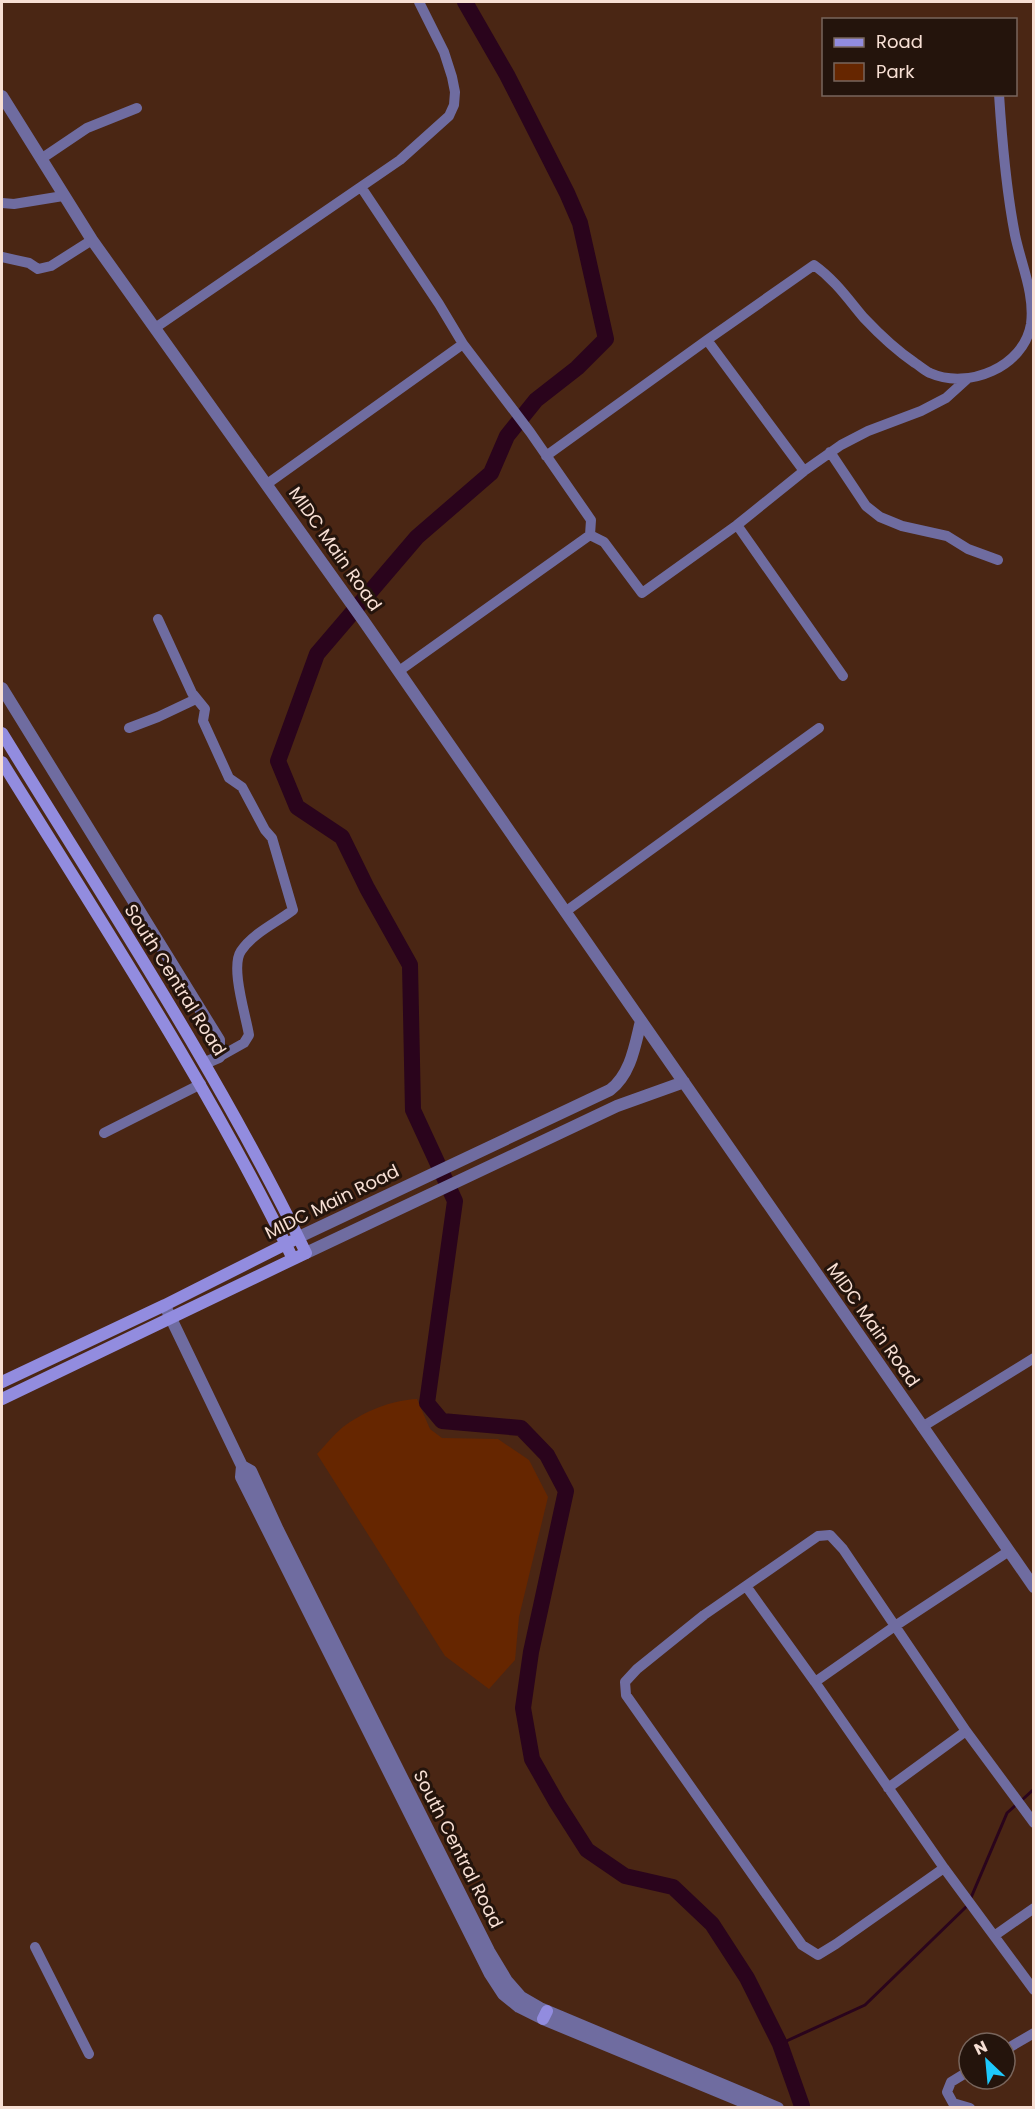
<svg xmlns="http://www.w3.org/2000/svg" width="1035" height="2109" viewBox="0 0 1035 2109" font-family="Poppins,sans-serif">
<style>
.green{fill:#662600}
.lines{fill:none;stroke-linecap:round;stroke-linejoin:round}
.stream{stroke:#2a041c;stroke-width:3}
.river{stroke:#2a041c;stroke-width:16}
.minor{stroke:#6f6ca0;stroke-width:10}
.tertiary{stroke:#6f6ca0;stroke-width:12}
.secondary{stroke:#928cdf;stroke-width:12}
.labels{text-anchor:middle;stroke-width:6;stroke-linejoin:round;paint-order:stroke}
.street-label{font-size:18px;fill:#f7dfd4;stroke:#24140c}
</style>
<rect width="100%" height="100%" fill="#4a2614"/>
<!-- green -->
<path class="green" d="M417,1399L430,1429L442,1438L498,1439L529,1460L548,1497L519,1617L515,1660L489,1689L445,1656L317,1454C325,1446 333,1435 343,1427C363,1412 391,1400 417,1399Z"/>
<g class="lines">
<!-- stream -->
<path class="stream" d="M1022,1800L1034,1789
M970,1900L1007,1813L1017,1804
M780,2044L865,2005L967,1906"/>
<!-- river -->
<path class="river" d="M465,2L507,75L567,193L580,223L606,339L577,368L536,400L507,436L491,473L417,537L317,654L278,761L297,807L342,837L367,888L410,965L413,1110L455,1201L427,1403L442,1421L521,1428L547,1455L566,1491L531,1652L523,1708L532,1759L557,1803L587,1850L625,1876L673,1887L712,1924L747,1978L780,2044L802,2106"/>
<!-- minor -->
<path class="minor" d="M41,159L87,128L137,108
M2,203L14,204L63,196
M2,257L29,263L38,269L51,266L92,240
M155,328L400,160L449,116L454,105L455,92L452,77L444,52L419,2
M707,340L804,471L737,525L843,676
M830,452L866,506L880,517L902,526L947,536L968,549L998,560
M546,456L707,340L814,265C835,280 848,299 864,318C880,335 896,350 915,363C920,366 925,371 930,373C968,390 1024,367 1031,324C1035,294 1021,264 1015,235C1006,189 1002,141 999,94
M804,471L841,445L868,431L921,411L946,398L967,379
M267,484L463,344L439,304L361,187
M590,535L604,542L642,593L737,525
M158,619L192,693L205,709L203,721L229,778L242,787L265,830L272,838L293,910C276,923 253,933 241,951C230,967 246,1016 249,1035L244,1043L219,1057
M399,671L590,535L591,520L530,432L463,344
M129,728L158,717L196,699
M565,912L819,728
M104,1133L201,1084
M922,1427L1034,1358
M1009,1551L895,1626L843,1549L830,1535L818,1536L704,1615L637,1669L625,1682L626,1695L802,1945L818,1955L836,1944L944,1868L1034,1990
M746,1586L815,1682
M888,1788L966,1731
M944,1868L815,1682L895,1626L966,1731L1034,1823
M994,1936L1034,1908
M35,1947L89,2054
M1005,2050L1034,2033
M969,2071L951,2082L947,2092L953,2103L970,2108"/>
<!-- tertiary -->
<path class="tertiary" d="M2,96L92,240L363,620L1034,1587
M2,688L219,1040V1057L205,1063
M299,1237L610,1090C631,1074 635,1045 641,1021
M306,1253L617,1106L684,1082
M166,1308L242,1466L241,1477L490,1974L503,1994L519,2007L543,2019L758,2108
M242,1466L251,1471L278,1530L489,1951L507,1981L521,1997L540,2008L778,2108"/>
<!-- secondary -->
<path class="secondary" d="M2,733C107,904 218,1072 306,1253L2,1399
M2,762C103,925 209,1086 293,1259
M2,1382L165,1305L292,1241
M543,2019L547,2011"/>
</g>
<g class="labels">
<!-- street labels -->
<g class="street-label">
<text transform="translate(335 549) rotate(55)" y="6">MIDC Main Road</text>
<text transform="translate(175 980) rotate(58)" y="6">South Central Road</text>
<text transform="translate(332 1202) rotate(-26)" y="6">MIDC Main Road</text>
<text transform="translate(873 1325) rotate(55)" y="6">MIDC Main Road</text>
<text transform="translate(458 1849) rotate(63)" y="6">South Central Road</text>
</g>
</g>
<!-- border -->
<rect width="1035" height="2109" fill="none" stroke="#f7dfd4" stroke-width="6"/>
<!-- legend -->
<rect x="822" y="18" width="195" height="78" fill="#24140c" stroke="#78655c" stroke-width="1.5"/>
<rect x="834" y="38" width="30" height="9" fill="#928cdf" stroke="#78655c" stroke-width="1.5"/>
<text x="876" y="48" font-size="18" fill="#f7dfd4">Road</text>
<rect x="834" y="63" width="30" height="18" fill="#662600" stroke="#78655c" stroke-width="1.5"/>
<text x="876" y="78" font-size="18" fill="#f7dfd4">Park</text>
<!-- north arrow -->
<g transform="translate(987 2061) rotate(334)"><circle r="28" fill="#24140c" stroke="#78655c" stroke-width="1.5"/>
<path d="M0-4.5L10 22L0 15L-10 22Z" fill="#1ec9fd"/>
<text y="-9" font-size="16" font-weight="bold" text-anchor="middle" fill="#f7dfd4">N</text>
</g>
</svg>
